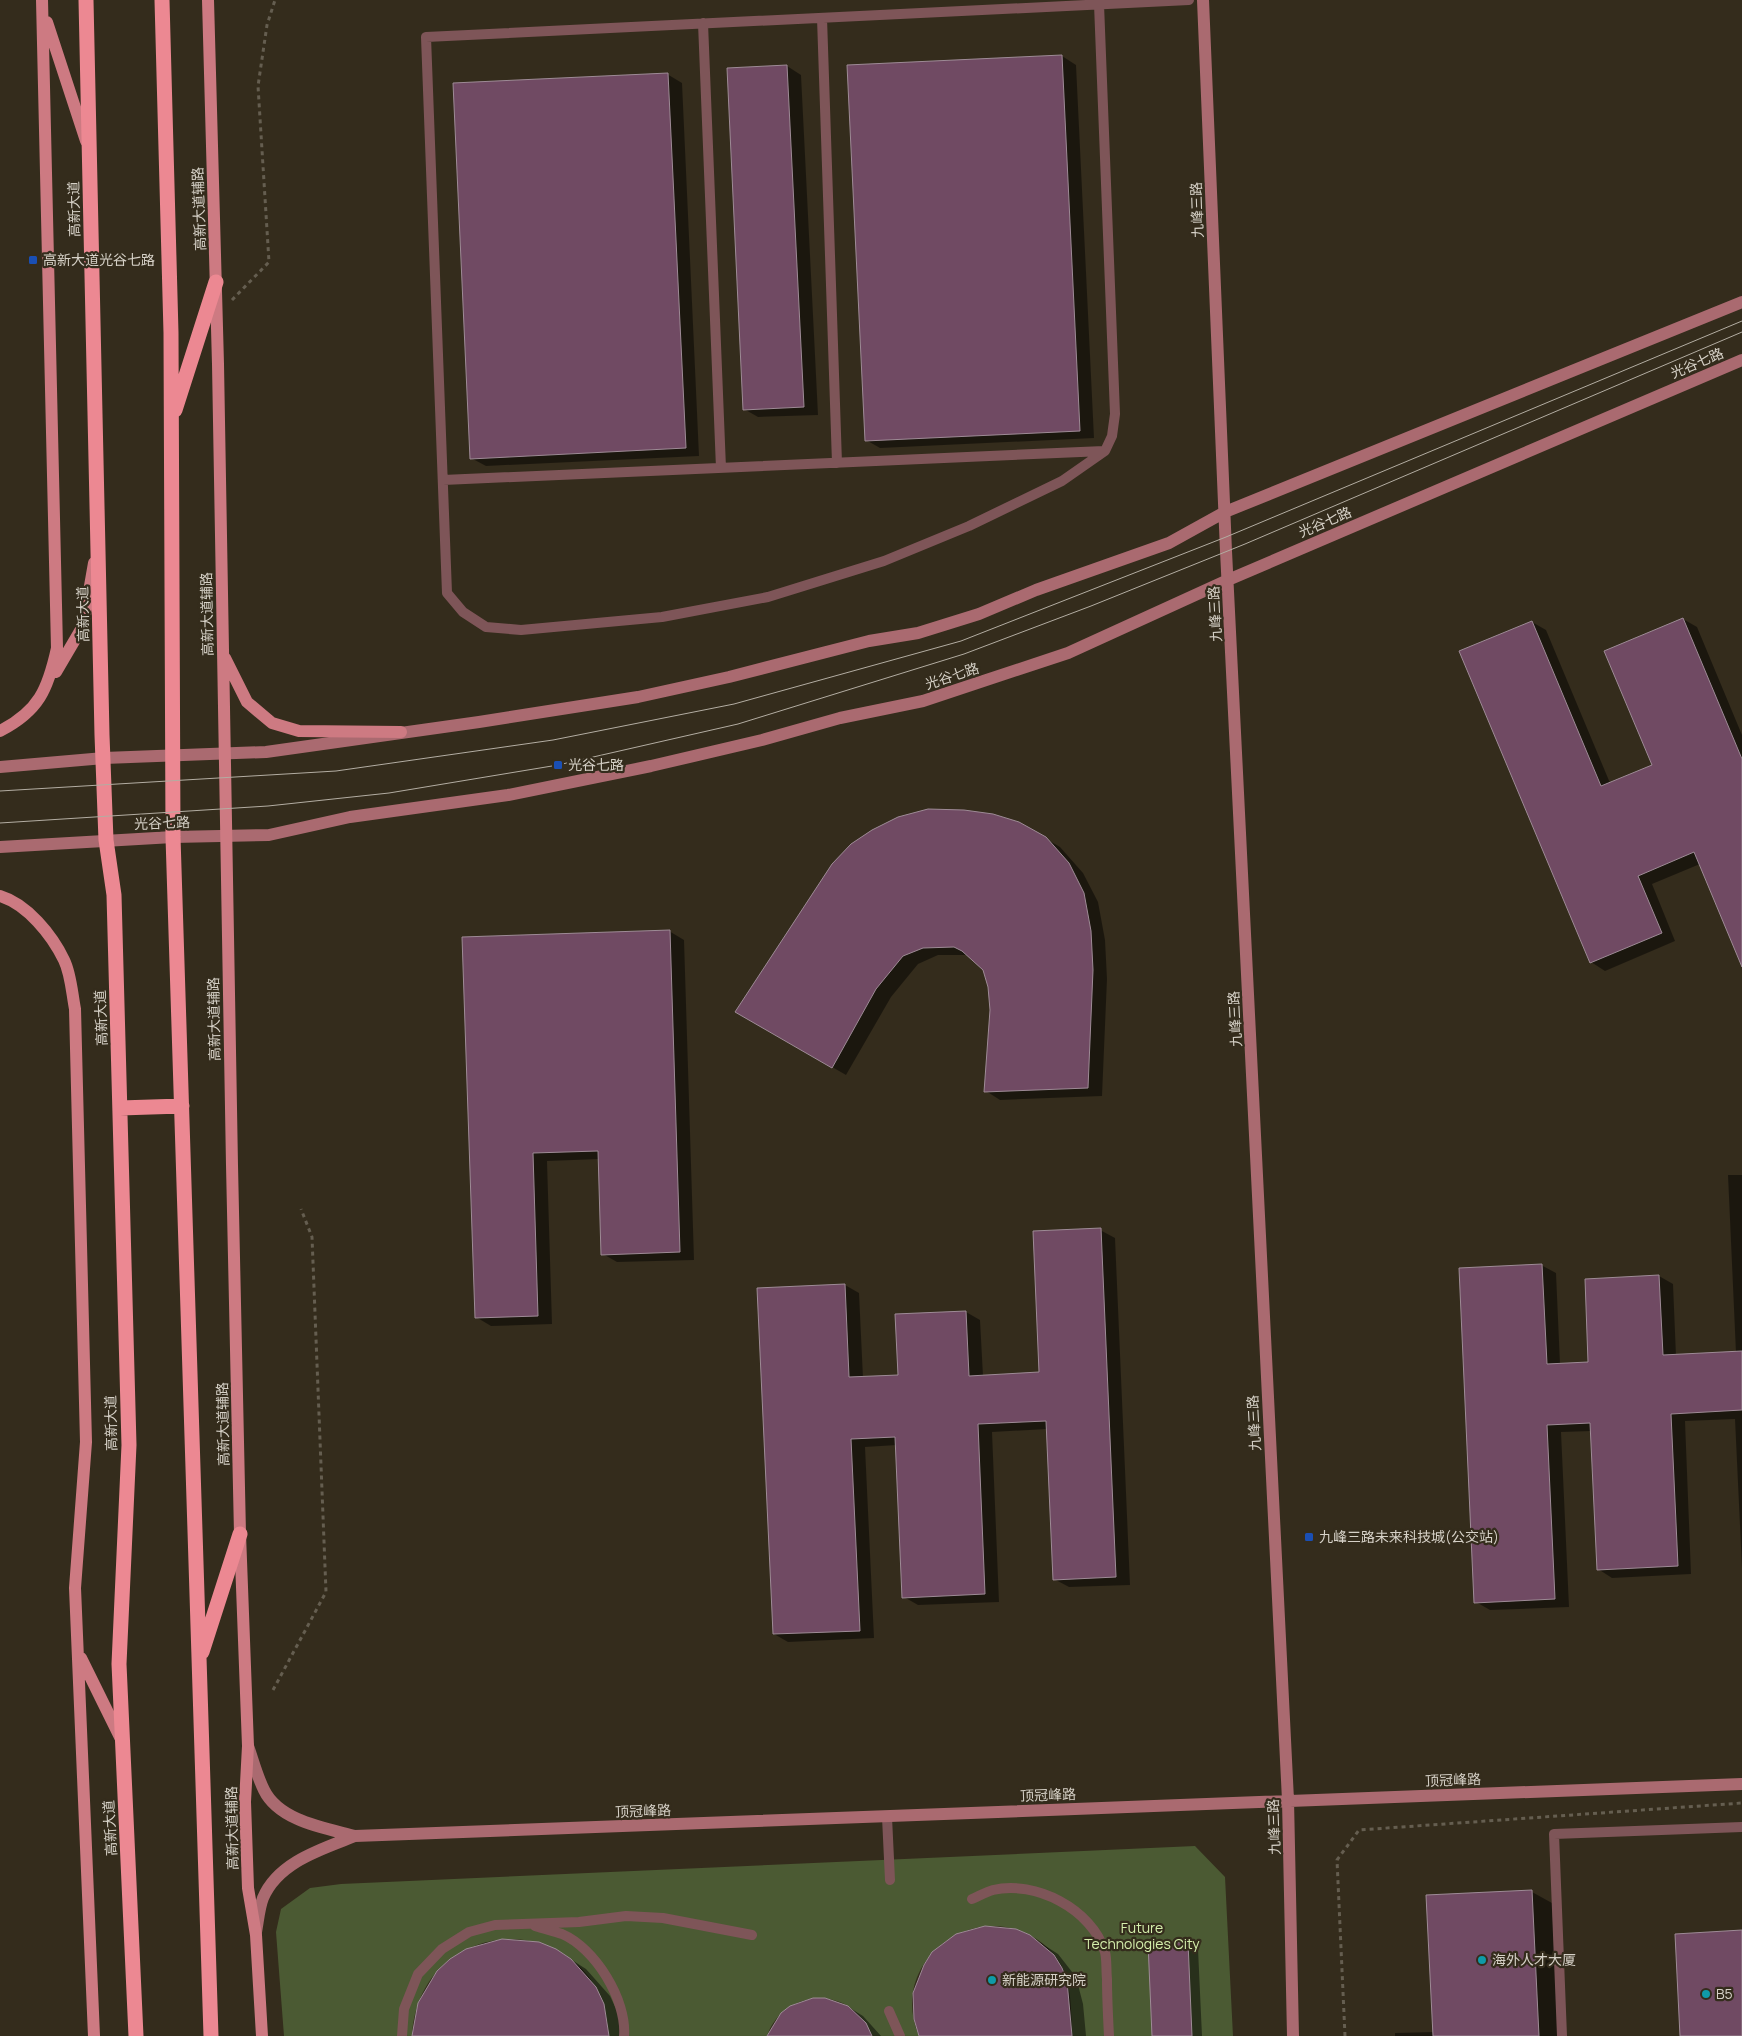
<svg xmlns="http://www.w3.org/2000/svg" width="1742" height="2036" viewBox="0 0 1742 2036" font-family="Manrope,'Noto Sans SC',sans-serif">
<style>
.forest{fill:#4b5a33}
.shadow{fill:#0007}
.building{fill:#704a63;stroke:#9e8b96}
.lines{fill:none;stroke-linecap:round;stroke-linejoin:round}
.path{stroke:#655e50;stroke-width:3;stroke-dasharray:4 4;stroke-linecap:butt}
.lane{stroke:#7e5558;stroke-width:10}
.secondary{stroke:#aa6a70;stroke-width:12}
.primary{stroke:#cd7a82;stroke-width:12}
.highway{stroke:#ec8892;stroke-width:15}
.tram{stroke:#b3ada2;stroke-width:1}
.transit-dot{fill:#1a4fb4;stroke:#342c1c;stroke-width:2}
.culture-dot{fill:#0f9aa8;stroke:#342c1c;stroke-width:2}
.labels{text-anchor:middle;stroke-width:4.5;stroke-linejoin:round;paint-order:stroke}
.street-label{font-size:14px;fill:#d6d1c7;stroke:#342c1c}
.poi-label{font-size:14px;fill:#d6d1c7;stroke:#342c1c;text-anchor:start}
.park-label{font-size:14px;fill:#d5efac;stroke:#342c1c}
</style>
<rect width="100%" height="100%" fill="#342c1c"/>
<!-- forest -->
<path class="forest" d="M1195,1846L1225,1877L1233,2036H1072C1071,2014 1072,1989 1063,1969C1058,1957 1048,1947 1038,1940C973,1896 887,1963 919,2036H872C866,2024 859,2013 848,2006C817,1988 778,2003 767,2036H609C602,1907 420,1907 412,2036H284L276,1932L281,1909L310,1888L341,1884Z"/>
<!-- shadow -->
<path class="shadow" d="M1062,56L1076,65L1094,438L880,448L866,440L849,66Z
M787,66L801,75L818,415L758,417L744,409Z
M667,74L682,83L699,456L486,466L471,458Z
M1683,619L1697,627L1742,735V965L1700,864L1652,884L1675,941L1605,971L1591,962L1532,622L1546,630L1610,783L1654,765Z
M1019,823L1060,847L1083,873L1098,902L1105,940L1107,979L1102,1096L1000,1100L986,1091L992,1010L989,987L984,970L969,955H938L918,964L891,997L846,1075L737,1012Z
M669,931L684,940L694,1260L617,1262L603,1254L600,1159L547,1161L552,1324L491,1326L476,1317L464,938Z
M1728,1175H1742V1568L1735,1419L1685,1421L1691,1574L1612,1578L1598,1569L1592,1431L1561,1432L1569,1607L1490,1610L1476,1602L1541,1265L1556,1273L1560,1364L1590,1363L1659,1276L1673,1284L1676,1356L1736,1353Z
M1100,1230L1115,1238L1130,1585L1069,1587L1054,1579L1047,1429L992,1432L999,1602L918,1605L904,1597L897,1445L865,1447L874,1638L788,1642L774,1634L845,1285L859,1293L863,1378L899,1376L966,1312L980,1320L983,1376L1041,1373Z
M1532,1892L1552,1903L1558,2036H1395V2033L1434,2032Z
M986,1927H1001L1030,1936L1058,1954L1076,1977L1083,2004L1086,2036H922L915,1993L918,1979L933,1953Z
M502,1940H520L556,1950L586,1969L610,1996L618,2013L622,2036H414L419,2004L438,1972L451,1960L484,1943Z
M1187,1943L1198,1949L1202,2036H1153Z
M825,1999L848,2007L863,2016L881,2036H769L774,2024L791,2007L801,2002Z"/>
<!-- building -->
<path class="building" d="M1062,55L1080,431L865,441L847,65Z
M787,65L804,407L743,410L727,68Z
M668,73L686,448L470,459L453,83Z
M1683,618L1742,759V967L1694,852L1638,876L1662,933L1590,963L1459,651L1532,621L1601,786L1652,765L1604,651Z
M928,809L964,810L993,814L1019,822L1046,837L1069,863L1084,893L1091,931L1093,970L1088,1088L984,1092L990,1010L988,987L983,970L962,951L954,947L923,948L903,956L876,989L832,1068L735,1012L832,864L851,844L872,830L898,817Z
M670,930L680,1252L601,1255L598,1151L533,1153L538,1316L475,1318L462,937Z
M1101,1228L1116,1577L1053,1580L1046,1421L978,1424L985,1594L902,1598L895,1437L851,1439L860,1631L773,1634L757,1288L845,1284L849,1377L898,1375L895,1314L966,1311L969,1376L1039,1372L1033,1231Z
M1542,1264L1547,1364L1588,1362L1585,1279L1659,1275L1663,1355L1742,1351V1410L1671,1414L1678,1566L1597,1570L1590,1423L1547,1425L1555,1599L1474,1603L1459,1268Z
M1532,1890L1539,2036H1433L1426,1895Z
M985,1926L1016,1929L1030,1935L1054,1955L1062,1968L1067,1981L1072,2036H919L914,2019L913,1993L924,1965L932,1952L956,1934Z
M1742,1930V2036H1680L1675,1934Z
M502,1939L539,1942L556,1949L571,1959L596,1987L604,2004L609,2036H412L418,2003L437,1971L450,1959L466,1949Z
M1188,1942L1192,2036H1152L1148,1943Z
M813,1998H825L848,2006L866,2023L872,2036H767L781,2013L790,2006Z"/>
<g class="lines">
<!-- path -->
<path class="path" d="M232,300L269,262L258,86L267,25L275,0
M273,1690L326,1592L312,1237L301,1209
M1345,2036L1337,1860L1359,1830L1742,1803"/>
<!-- lane -->
<path class="lane" d="M1099,4L1115,414L1112,436L1105,451L1062,481L969,526L884,561L768,597L662,617L521,630L486,627L463,612L447,593L426,37L1189,0
M822,18L837,463
M703,23L721,468
M443,480L1104,451
M887,1817L890,1880
M972,1899C979,1896 986,1892 993,1890C1035,1880 1092,1909 1105,1952C1107,1960 1106,1970 1107,1979C1107,1998 1108,2017 1109,2036
M535,1926C544,1929 553,1931 562,1934C595,1948 627,2000 624,2036
M889,2011L900,2036
M402,2036L404,2009L418,1974L442,1949L469,1932L495,1925L579,1922L626,1916L663,1918L752,1935
M1562,2036L1554,1834L1742,1827"/>
<!-- secondary -->
<path class="secondary" d="M1203,0L1226,551L1288,1800L1293,2036
M0,767L104,758L266,752L479,722L638,697L729,677L869,641L918,633L979,614L1036,590L1169,543L1225,512L1742,302
M0,847L173,837L269,835L350,817L508,795L651,766L762,740L840,718L923,701L1068,653L1228,580L1742,360
M248,1746C253,1760 257,1776 264,1790C279,1821 325,1828 355,1836C322,1849 278,1862 263,1898C259,1908 258,1922 256,1932
M355,1836L1742,1784"/>
<!-- primary -->
<path class="primary" d="M208,0L218,364L232,1165L240,1534L248,1746L245,1802L248,1888L256,1935L262,2036
M47,22L86,141
M225,658L247,702L272,723L299,731L401,732
M56,672L83,626L94,563
M0,731C39,711 48,689 57,648L42,0
M0,896C27,904 52,935 64,960C71,974 72,994 75,1009L86,1442L75,1588L94,2036
M81,1658L121,1739"/>
<!-- highway -->
<path class="highway" d="M86,0L102,735L106,840L114,895L129,1445L119,1664L136,2036
M162,0L171,333L173,837L211,2036
M175,410L216,282
M120,1108L182,1106
M202,1652L240,1534"/>
<!-- tram -->
<path class="tram" d="M0,791L336,771L553,740L734,704L961,641L1226,537L1742,321
M0,823L268,806L389,793L558,765L738,724L964,654L1091,606L1245,544L1742,332"/>
</g>
<!-- markers -->
<g class="transit-dot">
<rect x="28" y="255" width="10" height="10" rx="2.5"/>
<rect x="553" y="760" width="10" height="10" rx="2.5"/>
<rect x="1304" y="1532" width="10" height="10" rx="2.5"/>
</g>
<g class="culture-dot">
<circle cx="1482" cy="1960" r="5"/>
<circle cx="992" cy="1980" r="5"/>
<circle cx="1706" cy="1994" r="5"/>
</g>
<g class="labels">
<!-- street labels -->
<g class="street-label">
<text transform="translate(74 209) rotate(-91)" y="5">高新大道</text>
<text transform="translate(199 209) rotate(-92)" y="5">高新大道辅路</text>
<text transform="translate(1197 210) rotate(-92)" y="5">九峰三路</text>
<text transform="translate(1697 363) rotate(-23)" y="5">光谷七路</text>
<text transform="translate(1325 522) rotate(-23)" y="5">光谷七路</text>
<text transform="translate(83 614) rotate(-91)" y="5">高新大道</text>
<text transform="translate(207 614) rotate(-91)" y="5">高新大道辅路</text>
<text transform="translate(1215 614) rotate(-93)" y="5">九峰三路</text>
<text transform="translate(952 676) rotate(-18)" y="5">光谷七路</text>
<text transform="translate(162 823) rotate(-2)" y="5">光谷七路</text>
<text transform="translate(101 1018) rotate(-92)" y="5">高新大道</text>
<text transform="translate(214 1019) rotate(-91)" y="5">高新大道辅路</text>
<text transform="translate(1235 1019) rotate(-93)" y="5">九峰三路</text>
<text transform="translate(111 1423) rotate(-91)" y="5">高新大道</text>
<text transform="translate(1254 1423) rotate(-93)" y="5">九峰三路</text>
<text transform="translate(223 1424) rotate(-91)" y="5">高新大道辅路</text>
<text transform="translate(1453 1780) rotate(-2)" y="5">顶冠峰路</text>
<text transform="translate(1048 1795) rotate(-2)" y="5">顶冠峰路</text>
<text transform="translate(643 1811) rotate(-2)" y="5">顶冠峰路</text>
<text transform="translate(1274 1827) rotate(-92)" y="5">九峰三路</text>
<text transform="translate(110 1828) rotate(-93)" y="5">高新大道</text>
<text transform="translate(232 1828) rotate(-91)" y="5">高新大道辅路</text>
</g>
<!-- poi labels -->
<g class="poi-label">
<text x="43" y="265">高新大道光谷七路</text>
<text x="568" y="770">光谷七路</text>
<text x="1319" y="1542">九峰三路未来科技城(公交站)</text>
<text x="1492" y="1965">海外人才大厦</text>
<text x="1002" y="1985">新能源研究院</text>
<text x="1716" y="1999">B5</text>
</g>
<!-- park labels -->
<g class="park-label">
<text x="1142" y="1933">Future<tspan x="1142" dy="16">Technologies City</tspan></text>
</g>
</g>
</svg>
